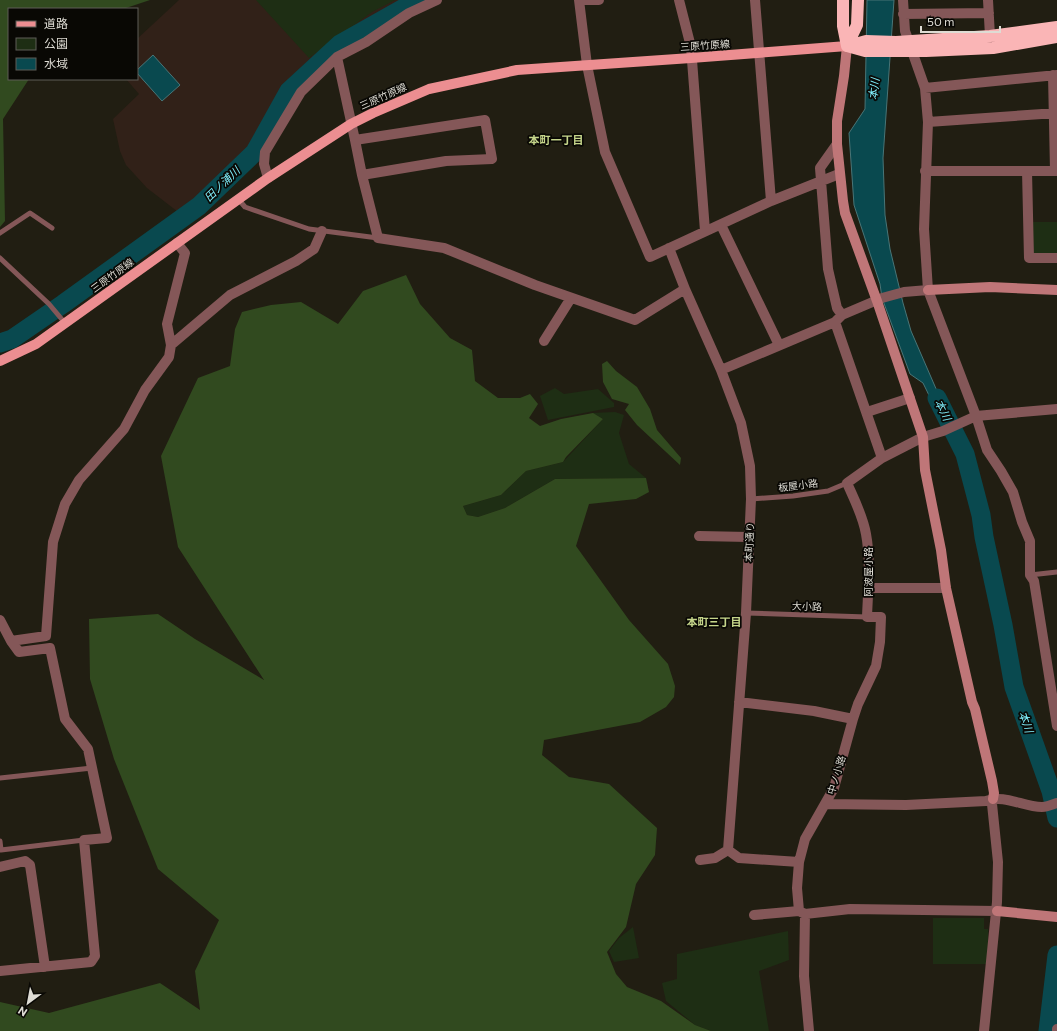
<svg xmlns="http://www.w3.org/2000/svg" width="1057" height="1031" viewBox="0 0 1057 1031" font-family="Commissioner,'Noto Sans JP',sans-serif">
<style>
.education{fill:#312118}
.green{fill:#1e2e14}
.forest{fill:#314a1f}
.water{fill:#09494f;stroke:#497577}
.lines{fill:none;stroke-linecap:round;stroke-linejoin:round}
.river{stroke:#09494f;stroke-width:19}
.lane{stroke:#845758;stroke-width:5}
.street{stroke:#845758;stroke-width:10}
.secondary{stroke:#bf7678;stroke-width:10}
.primary{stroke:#ec8e91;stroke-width:10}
.highway{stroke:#fab5b6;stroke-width:12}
.labels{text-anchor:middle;stroke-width:3.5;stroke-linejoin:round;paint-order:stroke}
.street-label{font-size:10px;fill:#dedcd4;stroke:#090804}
.water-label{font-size:11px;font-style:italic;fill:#80f1fe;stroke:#090804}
.neighbourhood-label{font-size:11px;font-weight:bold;fill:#c6d68b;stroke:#090804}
</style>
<rect width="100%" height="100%" fill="#211e12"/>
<!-- education -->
<path class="education" d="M179,0H409L369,20L326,50L285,92L246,155L199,203L182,215L147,188L126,165L120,151L113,119L139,94L126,79H137V39Z"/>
<!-- green -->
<path class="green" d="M256,0H395L372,12L309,58Z
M1033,222H1057V254L1033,255Z
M555,388L564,394L598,389L614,403V407L548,420L540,396Z
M615,412L624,415L619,433L629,464L646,478L555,479L505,508L478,517L467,515L463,506L501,495L526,471L563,462L603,419L592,413Z
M933,918H984V929H988V964H933Z
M633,927L639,958L614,962L609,951L619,938Z
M788,931L789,960L759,971L769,1031H711L695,1025L666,1001L662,983L677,979V954Z"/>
<!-- forest -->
<path class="forest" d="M0,0H150L123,9H9V79H29L3,119L5,221L0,227Z
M406,275L420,304L450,338L472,350L475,381L498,398H520L530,394L538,404L529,418L540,426L561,419L593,413L603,419L566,457L563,462L526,471L501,495L463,506L467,515L478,517L505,508L555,479L646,478L649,492L636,499L589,504L576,546L629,620L668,664L675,686L674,697L666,707L640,722L544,740L542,755L569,777L609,784L657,828L655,855L636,884L626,927L607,952L616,974L627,987L661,1001L695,1025L711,1031H0V1002L49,1013L160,983L200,1010L195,971L219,920L158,869L114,759L90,679L89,619L158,614L195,639L264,680L178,547L161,456L198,378L230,366L235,329L242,312L271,305L301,302L338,324L363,291Z
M607,361L616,371L637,387L650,409L657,430L681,458L680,465L637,425L625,410L629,404L612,399L603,382L602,364Z"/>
<!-- water -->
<path class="water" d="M867,0H894L883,158L885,215L890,249L903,303L911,331L950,421L943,424L923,383L910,374L882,298L880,284L854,205L849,133L865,109Z
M153,55L180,85L162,101L137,73V70Z"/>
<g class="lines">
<!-- river -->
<path class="river" d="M0,343L12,339L63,304L199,206L255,152L289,91L340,44L418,0
M937,398L965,454L981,515L984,537L1003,625L1014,687L1051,791L1057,818
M1048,1031L1057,955"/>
<!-- lane -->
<path class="lane" d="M239,200L245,207L309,229L378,238
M0,233L30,213L52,228
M0,258L49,304L65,323
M751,499L793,496L828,491L847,483
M1030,575L1057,572
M746,613L867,617
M0,778L92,768
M0,841L1,850L84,840"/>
<!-- street -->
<path class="street" d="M579,0L587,65L605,152L650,257L771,201L839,174
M581,0H599
M679,0L691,47L705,231
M755,0L771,201
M903,0L905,31L909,42
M988,0L990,36L992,42
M903,14L989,13
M912,51L925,88L928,122L924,229L928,290L976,416L987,450L1001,471L1013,492L1022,522L1030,541V575L1034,581L1057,726
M337,57L355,140L485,120L492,159L446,161L362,175L378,238L444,248L535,285L635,320L685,289
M1053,75L1055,171
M925,88L1057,75
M928,122L1057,113
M355,140L362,175
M837,144L820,168L828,269L837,308L842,315
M925,171H1057
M1027,171L1029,258H1057
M268,178L264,164L265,152L301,92L337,57L366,42L409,13L437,0
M721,225L779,345
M669,248L685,289L721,370L741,423L750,466L751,499L746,613L728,850
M835,322L882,458
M544,341L571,298
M171,345L230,295L296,261L314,249L322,231
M721,370L835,322L842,315L882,298L904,292L928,290
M867,412L910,398
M699,536L749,537
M868,588H946
M0,620L11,641L19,652L50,648L65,719L88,749L107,838L84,840L95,956L91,962L0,971
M11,641L46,636L53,542L65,504L79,480L124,429L145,390L169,357L171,345L167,324L185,253L177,243
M739,702L814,711L853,719
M825,804L906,805L986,801C1005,794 1023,807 1042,807C1047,807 1052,805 1057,803
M728,850L739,858L799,862
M700,860L715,858L728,850
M0,867L25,861L30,865L45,967
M805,914L850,909L997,911
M754,915L799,911
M809,1031L804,976L805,914L799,911L797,888L799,862L805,839L834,788L853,719L858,704L876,666L880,642L881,617H867C868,590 871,561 866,534C863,516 854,499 847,483L882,458L923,437L943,431L976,416L1057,409
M984,1031L997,902L998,862L992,804L993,799
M1057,1031V1029"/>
<!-- secondary -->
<path class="secondary" d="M847,46L844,76L837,121V144L843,201L845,213L877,301L923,437L925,470L941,550L946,588L972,702L975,709L992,781L994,793L993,799
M928,290L990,287L1057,290
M997,911L1057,917"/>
<!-- primary -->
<path class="primary" d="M0,361L36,344L268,178L351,124L373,113L429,89L517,70L691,58L847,46"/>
<!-- highway -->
<path class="highway" d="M843,0V26L847,46
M847,46L865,51H926L993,48L1057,37
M847,46L857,25L858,0
M848,46L866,41L896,42L990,36L1057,27"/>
</g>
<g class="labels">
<!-- street labels -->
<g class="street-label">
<text transform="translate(705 45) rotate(-4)" y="4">三原竹原線</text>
<text transform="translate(383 96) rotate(-24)" y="4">三原竹原線</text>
<text transform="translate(112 275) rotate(-36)" y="4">三原竹原線</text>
<text transform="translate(798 485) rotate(-7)" y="4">板屋小路</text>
<text transform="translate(749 542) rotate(-87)" y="4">本町通り</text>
<text transform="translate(868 572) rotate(-90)" y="4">阿波屋小路</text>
<text transform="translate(807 606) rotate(2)" y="4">大小路</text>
<text transform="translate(836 775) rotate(-73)" y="4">中ノ小路</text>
</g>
<!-- water labels -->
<g class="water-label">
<text transform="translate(874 89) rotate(-84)" y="4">本川</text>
<text transform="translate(222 184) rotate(-44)" y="4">田ノ浦川</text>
<text transform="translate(943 410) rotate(64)" y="4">本川</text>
<text transform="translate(1026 722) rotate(71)" y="4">本川</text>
</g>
<!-- neighbourhood labels -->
<g class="neighbourhood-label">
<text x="556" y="144">本町一丁目</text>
<text x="714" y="626">本町三丁目</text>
</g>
</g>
<!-- legend -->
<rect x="8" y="8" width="130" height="72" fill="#090804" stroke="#5e5d57"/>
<rect x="16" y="21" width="20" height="6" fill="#ec8e91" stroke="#5e5d57"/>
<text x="44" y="28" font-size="12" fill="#dedcd4">道路</text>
<rect x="16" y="38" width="20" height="12" fill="#1e2e14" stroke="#5e5d57"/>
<text x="44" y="48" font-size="12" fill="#dedcd4">公園</text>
<rect x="16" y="58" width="20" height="12" fill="#09494f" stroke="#5e5d57"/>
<text x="44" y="68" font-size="12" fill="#dedcd4">水域</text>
<!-- north arrow -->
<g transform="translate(28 1003) rotate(212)" stroke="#090804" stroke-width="3" paint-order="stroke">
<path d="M0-3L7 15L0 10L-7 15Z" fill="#dedcd4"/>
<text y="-6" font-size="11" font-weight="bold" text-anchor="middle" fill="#dedcd4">N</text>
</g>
<!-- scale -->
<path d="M921 26v6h79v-6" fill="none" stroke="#dedcd4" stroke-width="2"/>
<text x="927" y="26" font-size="12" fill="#dedcd4" stroke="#090804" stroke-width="3" paint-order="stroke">50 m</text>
</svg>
